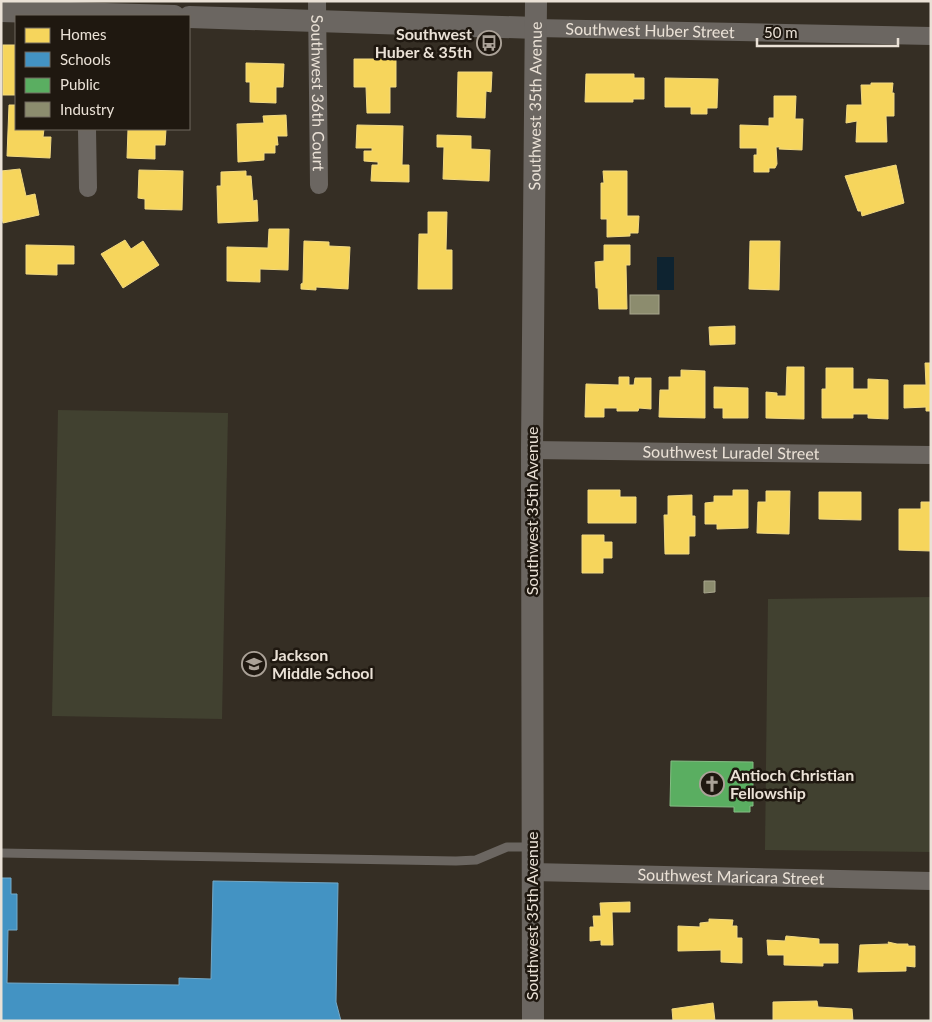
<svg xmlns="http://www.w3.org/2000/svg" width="932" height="1022" font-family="Lato,sans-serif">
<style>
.green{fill:#414130}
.water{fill:#0e2330}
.homes{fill:#f6d55c;stroke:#f2d981}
.schools{fill:#4393c3;stroke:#75aac9}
.public{fill:#5aae61;stroke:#85bd84}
.industry{fill:#8c8c6e;stroke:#a8a68d}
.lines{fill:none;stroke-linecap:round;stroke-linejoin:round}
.service{stroke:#6b6661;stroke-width:9}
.minor{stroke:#6b6661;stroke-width:18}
.tertiary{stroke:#6b6661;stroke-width:22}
.labels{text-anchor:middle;stroke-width:5;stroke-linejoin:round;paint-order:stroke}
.street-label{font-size:16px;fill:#eae1d6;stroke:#1f1810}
.poi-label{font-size:16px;font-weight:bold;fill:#eae1d6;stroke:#1f1810;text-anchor:start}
</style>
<rect width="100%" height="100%" fill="#352e24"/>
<g class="green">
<path d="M58 410 228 413 222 719 52 716Z"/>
<path d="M931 597V852L765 850 768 599Z"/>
</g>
<rect class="water" x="657" y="257" width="17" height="33"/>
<g class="homes">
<rect x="3" y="45" width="13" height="50"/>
<path d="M354 59H396V87H390V113H367L366 87H354Z"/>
<path d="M246 63 284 64 283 87H276V103L250 102V82H246Z"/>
<path d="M458 72H492L491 92 486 91 485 118 457 117Z"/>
<path d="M586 74H634V78H644V99H633V102H585Z"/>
<path d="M665 78 718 79 717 108H707V114H691V107H665Z"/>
<path d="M871 83H893L892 93H894V116H886L887 142H856L857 121 846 123 847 105H862L861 85H871Z"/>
<path d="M774 96H796L795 119H803L802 150 779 149 780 147H776L777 164 775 168H769V172H754V155H757V148H740V125L769 126V118H774Z"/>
<path d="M9 105H16V129H44L43 137H51L50 158 7 156Z"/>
<path d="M286 115 287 136H277L278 145H275V153H264V160L238 162 237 124 264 123 263 116Z"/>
<path d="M357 125 403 126 402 165H409V182L371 181 372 165H378V162L364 161V151H372V148H356Z"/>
<path d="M128 129H166L165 145H155V159L127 158Z"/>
<path d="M437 135 471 136V149L490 150 489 181 443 179 444 147H437Z"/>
<path d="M896 165 904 203 862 216 861 211H858L845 176Z"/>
<path d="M20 169 26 196 35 194 39 215 3 223 1 213V171Z"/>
<path d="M139 170 183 171 182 210 145 209V199L138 198Z"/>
<path d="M246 171V176H251L253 201 257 200 258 221 218 223 217 186H221V172Z"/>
<path d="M603 171H627V216H639L638 233H630V236L607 237V219H601V183H604Z"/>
<path d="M428 212H447L446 250H452V289H418L419 234H428Z"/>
<path d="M269 229H289L288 270 260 269V282L227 281V247L268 248Z"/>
<path d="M125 240 131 249 143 241 159 265 123 288 101 254Z"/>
<path d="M304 241 329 242V246L350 247 348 289 316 287V290L301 289V284L303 283Z"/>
<path d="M750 241H780L779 290 749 289Z"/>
<path d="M26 245 74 246V264H57V275L26 274Z"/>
<path d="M604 245H630V265H626L627 309H599L598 288H596L595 262 604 261Z"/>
<path d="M735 326V344L710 345 709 327Z"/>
<path d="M925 363H931V411H926V407L904 408V385H926Z"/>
<path d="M787 367H804V419L766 418V392L777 393V396H786Z"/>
<path d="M826 368H853V389H868V379L888 380V419L868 418V414H853V418H822V389H826Z"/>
<path d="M681 370 705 371V418L659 417 660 390H669V377H681Z"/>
<path d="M619 377H629V385H634L635 378H651V409L639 408 638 411H617V408H604V417H585L586 384 619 385Z"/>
<path d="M714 387 748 388V418H723V408H714Z"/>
<path d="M588 490H620V497H636V523H588Z"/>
<path d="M733 490H748V528L717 529V524H705V503L714 502V496H733Z"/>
<path d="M766 491H790L789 534 757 533 758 502H766Z"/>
<path d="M819 492H861V520L819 519Z"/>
<path d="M692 495V516H695V536H689V554H665L664 515H668V496Z"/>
<path d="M921 502H931V551L899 550V509H921Z"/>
<path d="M582 535H604V542H612V558H603V573H582Z"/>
<path d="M630 902V912H612L613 945H601V940L590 941V927H594L593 916H601L600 903Z"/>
<path d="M709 919 733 920 732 926H737V938H742V963L721 962V950L678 951V926L700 927V923L709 922Z"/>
<path d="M786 936 819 939V944H838V963H823V966L784 965V955H768L767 940 785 941Z"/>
<path d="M888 942 897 944H908V946H915V967L906 966V971L858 972 860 945 889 944Z"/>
<path d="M817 1001 818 1007 852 1009 853 1021H773V1002Z"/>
<path d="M713 1003 715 1021H673L672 1009Z"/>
</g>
<path class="schools" d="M1 878H11V894H17V930H8L7 983 179 985V978L211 979 213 881 338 883 336 1002 341 1021H1Z"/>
<path class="public" d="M671 761 753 762V806H750V812H734V807L670 806Z"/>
<g class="industry">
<rect x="630" y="295" width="29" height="19"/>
<path d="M704 581H715V592L704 593Z"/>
</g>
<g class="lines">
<path class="service" d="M1 853 456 861 476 860 507 847H532"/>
<g class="minor">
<path id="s1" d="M317 1 319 185"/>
<path id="s2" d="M536 28 931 36"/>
<path d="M87 129 88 188"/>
<path id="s3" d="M532 450 931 455"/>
<path id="s4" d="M532 872 931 881"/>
</g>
<g class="tertiary">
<path d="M1 11 174 16"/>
<path d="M189 17 536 28"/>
<path id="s5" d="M533 1021 532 450 536 1"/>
</g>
</g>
<defs>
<symbol id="bus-ring" viewBox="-11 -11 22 22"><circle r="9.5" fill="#1f1810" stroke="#aba298" stroke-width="1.5"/><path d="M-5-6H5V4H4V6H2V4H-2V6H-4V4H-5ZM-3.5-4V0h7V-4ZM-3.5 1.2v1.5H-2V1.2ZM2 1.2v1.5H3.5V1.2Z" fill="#aba298"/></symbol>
<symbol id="school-ring" viewBox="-11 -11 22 22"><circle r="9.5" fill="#1f1810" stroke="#aba298" stroke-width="1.5"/><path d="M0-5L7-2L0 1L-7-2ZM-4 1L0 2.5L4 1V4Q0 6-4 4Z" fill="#aba298"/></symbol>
<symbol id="church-ring" viewBox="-11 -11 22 22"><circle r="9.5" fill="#1f1810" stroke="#aba298" stroke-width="1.5"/><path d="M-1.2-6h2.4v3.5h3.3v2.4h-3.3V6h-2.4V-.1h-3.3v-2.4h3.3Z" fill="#aba298"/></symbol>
</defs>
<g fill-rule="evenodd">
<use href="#bus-ring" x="475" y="29" width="28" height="28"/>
<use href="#school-ring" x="240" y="650" width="28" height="28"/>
<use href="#church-ring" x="698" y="770" width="28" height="28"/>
</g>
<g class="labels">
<g class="street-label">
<text dy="6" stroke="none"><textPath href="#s2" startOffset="114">Southwest Huber Street</textPath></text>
<text dy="6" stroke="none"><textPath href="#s1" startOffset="92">Southwest 36th Court</textPath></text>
<text dy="6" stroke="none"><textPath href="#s5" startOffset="915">Southwest 35th Avenue</textPath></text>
<text dy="6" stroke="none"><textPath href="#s3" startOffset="199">Southwest Luradel Street</textPath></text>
<text transform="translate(532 511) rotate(-90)" y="6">Southwest 35th Avenue</text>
<text dy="6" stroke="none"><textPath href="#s4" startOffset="199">Southwest Maricara Street</textPath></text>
<text transform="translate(532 916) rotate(-90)" y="6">Southwest 35th Avenue</text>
</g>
<g class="poi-label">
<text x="472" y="40" text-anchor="end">Southwest<tspan x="472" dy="18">Huber &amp; 35th</tspan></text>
<text x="272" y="661">Jackson<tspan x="272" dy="18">Middle School</tspan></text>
<text x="730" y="781">Antioch Christian<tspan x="730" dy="18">Fellowship</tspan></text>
</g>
</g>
<rect width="932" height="1022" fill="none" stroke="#eae1d6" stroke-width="5"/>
<rect x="15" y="15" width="175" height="115" fill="#1f1810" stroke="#70685f"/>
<rect x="25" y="28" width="25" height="15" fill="#f6d55c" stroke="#70685f"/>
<text x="60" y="40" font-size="15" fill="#eae1d6">Homes</text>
<rect x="25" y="52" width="25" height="15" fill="#4393c3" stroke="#70685f"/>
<text x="60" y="65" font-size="15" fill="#eae1d6">Schools</text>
<rect x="25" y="78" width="25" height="15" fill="#5aae61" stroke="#70685f"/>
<text x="60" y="90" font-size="15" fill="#eae1d6">Public</text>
<rect x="25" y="102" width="25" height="15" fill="#8c8c6e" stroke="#70685f"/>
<text x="60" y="115" font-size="15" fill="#eae1d6">Industry</text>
<path d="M757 38v8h141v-8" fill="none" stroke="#eae1d6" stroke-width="2.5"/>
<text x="764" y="38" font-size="15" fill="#eae1d6" stroke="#1f1810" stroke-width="4" paint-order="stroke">50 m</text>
</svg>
